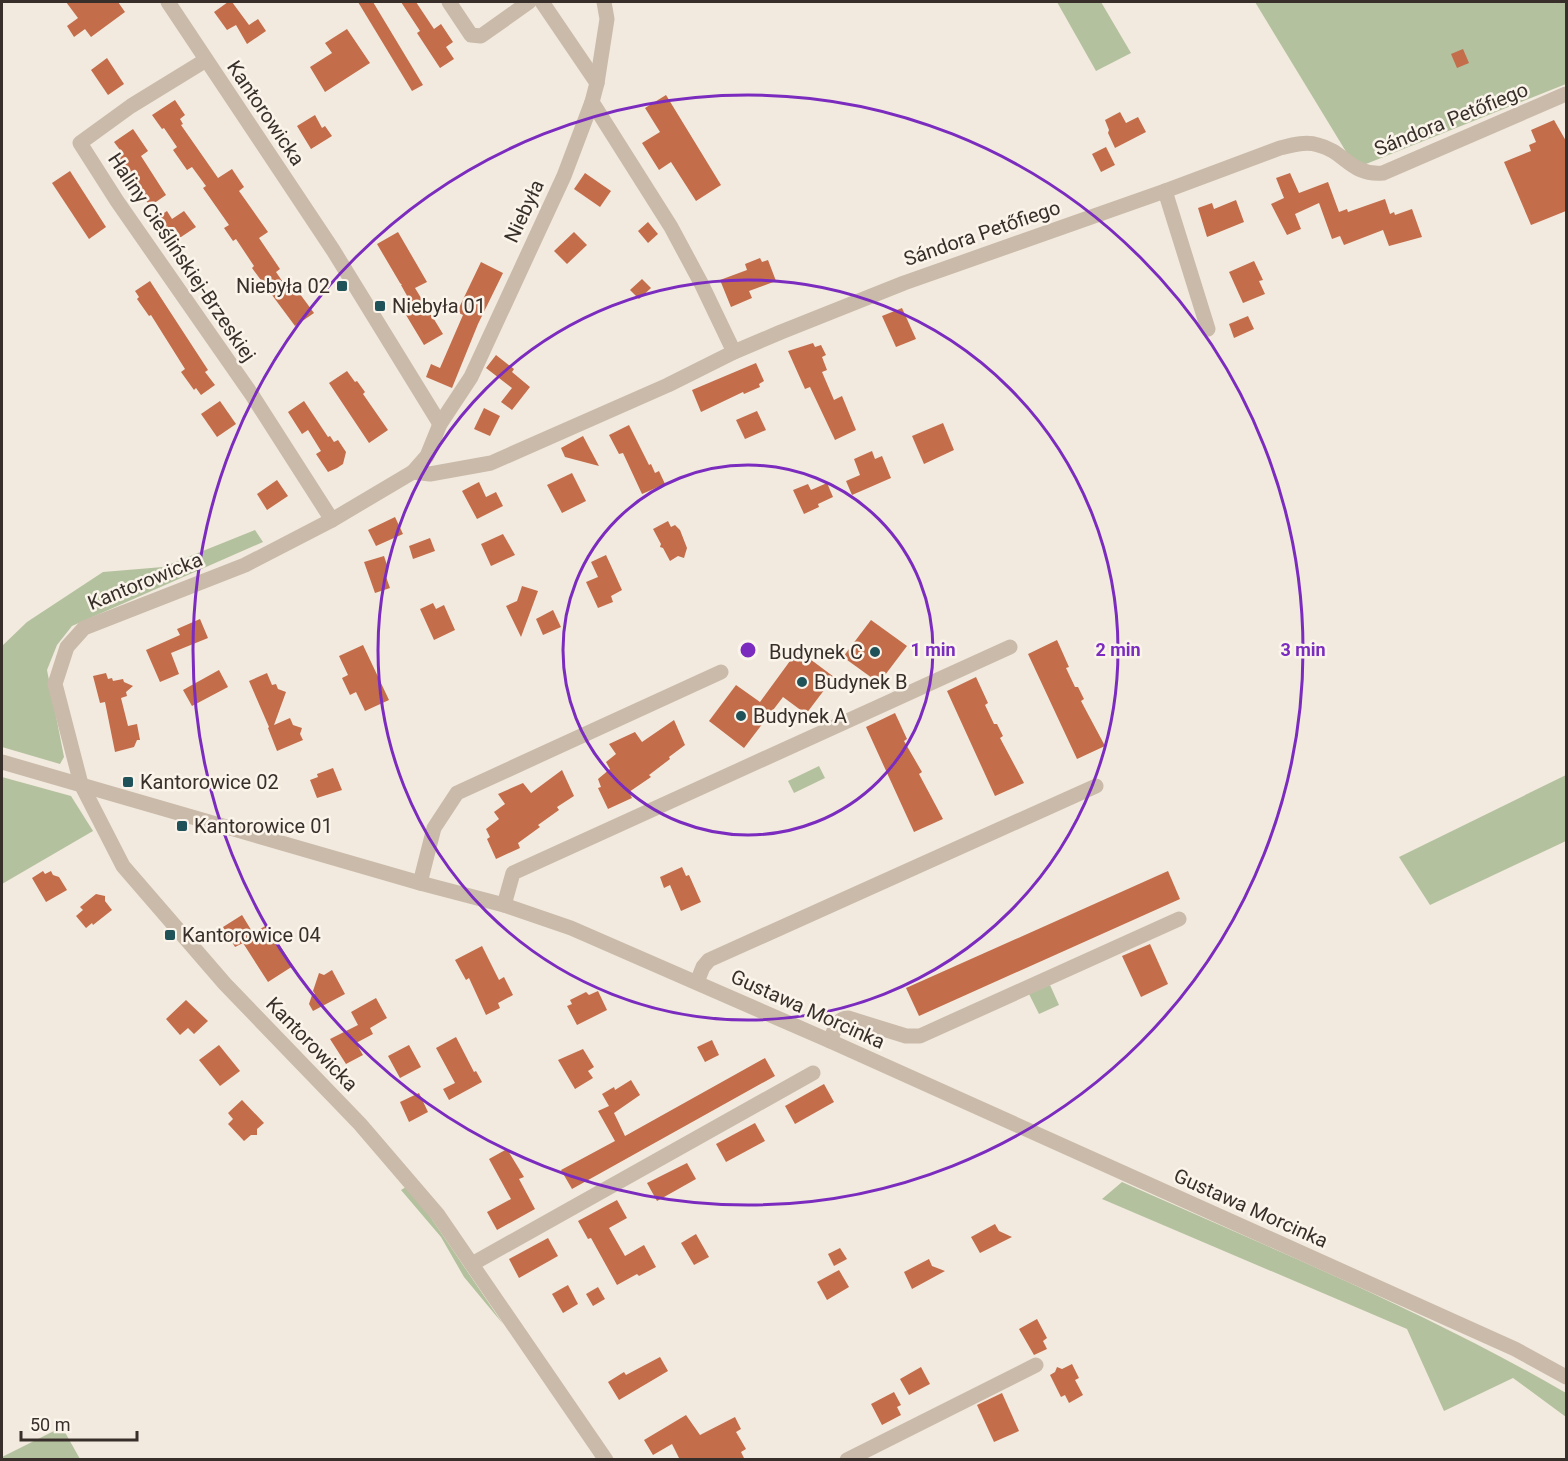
<svg xmlns="http://www.w3.org/2000/svg" width="1568" height="1461" font-family="Roboto,sans-serif">
<style>
.green{fill:#b4c19e}
.building{fill:#c36d4b}
.lines{fill:none;stroke-linecap:round;stroke-linejoin:round}
.minor{stroke:#cabaaa;stroke-width:15}
.ring{fill:none;stroke:#7b2cbf;stroke-width:3}
.poi-dot{fill:#205359;stroke:#faf4eb;stroke-width:2}
.labels{text-anchor:middle;stroke-width:5;stroke-linejoin:round;paint-order:stroke}
.street-label{font-size:20px;fill:#382f2a;stroke:#faf4eb}
.poi-label{font-size:20px;fill:#382f2a;stroke:#faf4eb;text-anchor:start}
.centre{fill:#7b2cbf;stroke:#faf4eb;stroke-width:3}
.ring-label{font-size:18px;text-anchor:middle;font-weight:bold;fill:#7b2cbf;stroke:#faf4eb;stroke-width:5;stroke-linejoin:round;paint-order:stroke}
</style>
<rect width="100%" height="100%" fill="#f2eade"/>
<g class="green">
<path d="M1057 2H1101L1131 53 1096 71Z"/>
<path d="M1255 2H1566V84L1356 168Z"/>
<path d="M255 530 263 542 72 626 57 645 47 670 64 757 60 764 2 747V646L27 622 103 572 163 567Z"/>
<path d="M819 766 825 778 794 793 788 781Z"/>
<path d="M1566 775V841L1430 905 1399 857Z"/>
<path d="M2 777 71 796 93 831 2 884Z"/>
<path d="M1050 985 1059 1005 1039 1014 1029 994Z"/>
<path d="M1122 1182C1272 1249 1425 1311 1566 1393V1417L1513 1378 1444 1411 1407 1329 1102 1199Z"/>
<path d="M406 1187 429 1215 503 1324 464 1277 441 1237 401 1190Z"/>
<path d="M62 1427 80 1459H2V1457Z"/>
</g>
<g class="building">
<path d="M66 2H118L125 12 91 37 85 29 74 37 67 26 78 18Z"/>
<path d="M228 2H232L249 25 258 19 266 31 247 44 236 25 227 30 214 12Z"/>
<path d="M358 2H373L423 85 412 91Z"/>
<path d="M401 2H416L434 29 441 24 453 42 446 47 454 59 440 68 417 33 420 31Z"/>
<path d="M347 29 370 63 325 92 310 67 332 53 325 43Z"/>
<path d="M1463 49 1469 63 1457 68 1451 54Z"/>
<path d="M107 58 124 84 108 95 91 70Z"/>
<path d="M666 95 721 185 696 201 671 162 659 170 642 143 660 132 645 108Z"/>
<path d="M175 100 185 115 180 119 183 124 181 125 218 178 232 169 244 187 239 191 268 232 259 238 280 269 276 272 291 294 297 290 314 313 295 326 252 268 254 266 236 239 233 241 224 228 229 225 203 188 206 186 192 167 187 170 173 150 177 147 164 128 162 129 152 115Z"/>
<path d="M1120 112 1126 123 1138 117 1146 132 1115 148 1108 133 1109 130 1105 120Z"/>
<path d="M315 115 322 128 325 126 332 136 311 149 297 126Z"/>
<path d="M1554 120 1566 141V211L1531 225 1504 162 1531 151 1529 145 1536 142 1531 130Z"/>
<path d="M133 129 148 151 141 156 166 195 150 206 118 160 121 158 117 152 120 150 114 142Z"/>
<path d="M1106 147 1115 165 1101 172 1092 154Z"/>
<path d="M70 171 106 227 89 239 52 183Z"/>
<path d="M585 173 611 191 600 207 574 189Z"/>
<path d="M1290 173 1299 193 1328 182 1339 212 1347 209 1348 212 1385 199 1390 214 1394 212 1395 215 1412 209 1422 237 1389 246 1383 230 1344 245 1340 236 1332 239 1319 203 1295 214 1301 229 1287 235 1271 204 1284 198 1276 178Z"/>
<path d="M1236 200 1244 222 1207 237 1198 208 1212 203 1214 209Z"/>
<path d="M167 211 172 219 184 211 196 227 175 241 169 233 166 234 155 219Z"/>
<path d="M648 222 658 234 648 243 638 231Z"/>
<path d="M398 232 427 282 415 288 443 334 424 345 406 315 415 310 401 285H402L400 283 377 244Z"/>
<path d="M574 232 587 245 567 264 554 251Z"/>
<path d="M760 258 762 262 768 260 776 281 749 291 752 298 731 307 720 280 747 270 745 264Z"/>
<path d="M1254 261 1263 280 1259 281 1265 294 1243 303 1229 272Z"/>
<path d="M481 262 503 273 478 324 452 388 426 377 431 364 440 368 463 315 457 312Z"/>
<path d="M642 279 651 288 639 299 630 290Z"/>
<path d="M150 281 208 370 205 372 215 385 201 395 196 388 194 390 181 372 185 369 151 315 149 316 137 299 139 297 135 291Z"/>
<path d="M902 308 916 339 896 347 882 316Z"/>
<path d="M1248 316 1254 329 1234 338 1229 324Z"/>
<path d="M813 343 815 347 821 345 826 355 822 357 827 370 822 372 834 400 842 396 856 430 835 440 810 387 805 389 788 351Z"/>
<path d="M496 355 514 369 512 372 530 387 512 410 501 402 512 388 486 368Z"/>
<path d="M756 363 764 381 759 384 760 387 744 394 743 392 701 412 692 390Z"/>
<path d="M347 371 355 382 357 381 365 392 363 394 388 430 369 443 329 383Z"/>
<path d="M220 401 236 424 217 437 201 414Z"/>
<path d="M304 401 328 437 330 436 334 442 338 440 346 452 343 464 337 468 328 472 316 454 321 451 308 430 302 434 288 412Z"/>
<path d="M484 408 500 416 490 436 474 429Z"/>
<path d="M757 411 766 430 745 439 736 420Z"/>
<path d="M943 423 954 450 924 464 912 436Z"/>
<path d="M629 425 649 465 651 464 655 473 659 471 665 484 642 494 623 453 619 454 609 435Z"/>
<path d="M583 436 599 466 565 457 561 448Z"/>
<path d="M872 451 875 459 882 456 891 478 852 495 846 481 860 475 854 459Z"/>
<path d="M572 473 586 501 562 513 547 485Z"/>
<path d="M277 480 288 496 267 510 257 494Z"/>
<path d="M479 482 486 497 496 492 503 506 477 519 462 491Z"/>
<path d="M827 483 833 497 818 504 819 507 804 514 793 490 808 484 811 490Z"/>
<path d="M395 517 403 534 376 546 368 530Z"/>
<path d="M668 521 671 527 675 525 680 530 687 548 684 558 678 556 670 561 663 548 660 547 661 544 653 529Z"/>
<path d="M503 534 515 555 491 566 481 544Z"/>
<path d="M430 538 435 551 413 559 409 546Z"/>
<path d="M606 555 622 590 611 596 613 602 598 608 586 582 598 577 591 562Z"/>
<path d="M384 556 388 568 385 574 390 588 375 593 364 562Z"/>
<path d="M522 586 538 591 521 637 506 606 517 601Z"/>
<path d="M433 603 436 609 444 605 455 630 434 640 420 609Z"/>
<path d="M553 610 561 627 543 635 536 619Z"/>
<path d="M200 619 208 638 171 653 179 674 160 682 146 650 180 635 177 629Z"/>
<path d="M871 620 907 646 879 683 843 657Z"/>
<path d="M1057 640 1069 667 1066 668 1075 687H1078L1084 699 1081 701 1105 746 1077 759 1028 654Z"/>
<path d="M363 645 389 700 365 711 356 692 350 695 342 678 348 675 339 656Z"/>
<path d="M798 650 834 677 806 714 783 697 744 748 709 721 736 685 760 702Z"/>
<path d="M219 670 228 687 192 706 183 690Z"/>
<path d="M106 673 108 679 112 678 113 681 123 679 124 682 133 686 126 692 127 696 121 698 128 726 137 724 140 740H137L134 747 115 752 105 702 100 703 93 676Z"/>
<path d="M267 673 272 685 276 684 278 689 286 692 274 725 290 718 293 725 302 728 300 734 303 740 277 751 268 728 269 727 249 681Z"/>
<path d="M976 677 988 703 985 705 994 724H997L1003 736 1000 738 1024 783 995 796 947 691Z"/>
<path d="M895 713 907 739 904 741 922 772 919 774 943 819 914 832 866 727Z"/>
<path d="M674 720 685 745 669 757 670 759 649 775 651 777 629 792 632 798 608 809 598 788 601 787 598 779 610 769 606 762 616 754 609 744 635 732 642 742Z"/>
<path d="M333 768 342 790 317 798 310 780 318 777 317 774Z"/>
<path d="M562 770 574 796 557 807 559 810 538 825 540 827 518 843 520 848 496 859 487 839 490 837 486 829 499 819 494 812 505 804 498 794 523 783 531 793Z"/>
<path d="M682 867 686 876 689 875 701 902 681 911 670 885 664 888 660 877Z"/>
<path d="M43 871 45 874 51 871 53 875 59 877 67 890 46 902 32 878Z"/>
<path d="M1168 871 1180 899 919 1016 906 988Z"/>
<path d="M96 894 105 896V901L112 910 93 925 92 923 86 928 76 916 83 910 80 907Z"/>
<path d="M242 915 253 933 267 925 293 966 268 982 243 943 235 947 223 927Z"/>
<path d="M1150 944 1168 984 1141 997 1122 956Z"/>
<path d="M482 946 499 980 504 977 513 995 498 1003 500 1008 486 1015 469 978 466 980 455 960Z"/>
<path d="M332 970 345 994 313 1011 309 1004 312 995 315 994 313 991 319 973 324 975Z"/>
<path d="M598 991 607 1010 577 1025 567 1006 572 1004 570 1000 586 992 589 995Z"/>
<path d="M376 998 387 1018 370 1028 373 1034 356 1043 363 1055 346 1064 330 1039 358 1025 351 1012Z"/>
<path d="M186 1000 208 1021 194 1034 188 1028 180 1035 166 1019Z"/>
<path d="M456 1037 474 1072 476 1071 482 1082 449 1100 443 1089 455 1083 436 1048Z"/>
<path d="M712 1040 719 1055 705 1062 697 1047Z"/>
<path d="M219 1045 240 1071 220 1086 199 1060Z"/>
<path d="M409 1045 421 1067 400 1078 388 1056Z"/>
<path d="M583 1049 594 1067 588 1071 593 1078 575 1089 558 1060Z"/>
<path d="M765 1058 775 1076 572 1189 561 1170 615 1141 598 1111 609 1106 602 1094 614 1087 615 1090 631 1080 640 1095 614 1113 625 1136Z"/>
<path d="M824 1084 834 1102 795 1124 785 1106Z"/>
<path d="M419 1093 428 1112 409 1122 400 1102Z"/>
<path d="M242 1100 264 1123 257 1129V1135H251L244 1141 228 1124 233 1119 228 1113Z"/>
<path d="M755 1123 765 1141 726 1162 716 1144Z"/>
<path d="M507 1149 524 1177 519 1179 535 1209 497 1230 487 1212 511 1199 489 1159Z"/>
<path d="M687 1163 696 1179 657 1201 647 1183Z"/>
<path d="M617 1200 627 1218 609 1228 625 1256 644 1245 656 1267 639 1276 637 1274 617 1285 591 1238 588 1239 578 1221Z"/>
<path d="M995 1224 999 1231 1012 1237 980 1253 971 1237Z"/>
<path d="M696 1234 709 1257 694 1265 681 1243Z"/>
<path d="M548 1238 558 1256 519 1278 509 1259Z"/>
<path d="M840 1248 847 1259 834 1266 828 1254Z"/>
<path d="M929 1259 932 1266 945 1271 912 1289 904 1272Z"/>
<path d="M839 1270 849 1287 827 1300 817 1282Z"/>
<path d="M568 1285 578 1304 563 1313 552 1294Z"/>
<path d="M598 1287 605 1299 593 1306 586 1294Z"/>
<path d="M1037 1319 1047 1338 1043 1341 1047 1349 1034 1355 1019 1329Z"/>
<path d="M660 1357 668 1371 619 1400 608 1382 624 1372 626 1375Z"/>
<path d="M1072 1364 1079 1378 1075 1380 1083 1395 1069 1403 1065 1395 1061 1397 1050 1375 1055 1372 1057 1367 1062 1369Z"/>
<path d="M921 1367 930 1384 909 1395 900 1379Z"/>
<path d="M894 1392 901 1405 897 1407 901 1415 882 1425 871 1404Z"/>
<path d="M1002 1393 1019 1431 994 1442 977 1405Z"/>
<path d="M686 1415 700 1435 735 1417 741 1429 736 1432 746 1449 741 1452 745 1460H680L672 1444 653 1455 644 1440Z"/>
</g>
<g class="lines">
<g class="minor">
<path d="M168 2 333 250 440 424"/>
<path d="M449 2 471 35 481 36 529 2"/>
<path d="M542 2 597 83"/>
<path d="M604 2 607 19 597 83 592 102 564 176 471 377 440 424 427 456 413 472 332 520 245 565 84 628 67 647 55 684 81 784 123 866 225 984 360 1124 438 1215 606 1460"/>
<path d="M206 60 131 106 80 143 117 201 252 395 332 520"/>
<path d="M592 102 671 227 701 283 734 352"/>
<path d="M1165 191 1208 329"/>
<path d="M413 472 430 474 491 463 668 385 734 352 781 332 904 283 1165 191 1280 148C1292 145 1306 141 1318 145 1345 151 1350 176 1383 173L1566 94"/>
<path d="M2 762 420 883 504 905 571 928 830 1041 1515 1349 1566 1377"/>
<path d="M420 883 434 828 457 793 721 672"/>
<path d="M504 905 513 873 1010 647"/>
<path d="M697 982 703 967 709 960 1096 786"/>
<path d="M830 1041C834 1032 836 1018 848 1018L906 1036H920L1179 919"/>
<path d="M472 1264 813 1073"/>
<path d="M847 1460 1036 1365"/>
</g>
</g>
<g class="ring">
<circle cx="748" cy="650" r="185"/>
<circle cx="748" cy="650" r="370"/>
<circle cx="748" cy="650" r="555"/>
</g>
<g class="poi-dot">
<rect x="336" y="280" width="12" height="12" rx="3"/>
<rect x="374" y="300" width="12" height="12" rx="3"/>
<circle cx="875" cy="652" r="6"/>
<circle cx="802" cy="682" r="6"/>
<circle cx="741" cy="716" r="6"/>
<rect x="122" y="776" width="12" height="12" rx="3"/>
<rect x="176" y="820" width="12" height="12" rx="3"/>
<rect x="164" y="929" width="12" height="12" rx="3"/>
</g>
<g class="labels">
<g class="street-label">
<text transform="translate(266 113) rotate(56)" y="7">Kantorowicka</text>
<text transform="translate(1451 119) rotate(-22)" y="7">Sándora Petőfiego</text>
<text transform="translate(524 211) rotate(-65)" y="7">Niebyła</text>
<text transform="translate(982 233) rotate(-19)" y="7">Sándora Petőfiego</text>
<text transform="translate(182 257) rotate(56)" y="7">Haliny Cieślińskiej-Brzeskiej</text>
<text transform="translate(145 581) rotate(-22)" y="7">Kantorowicka</text>
<text transform="translate(808 1009) rotate(24)" y="7">Gustawa Morcinka</text>
<text transform="translate(312 1044) rotate(46)" y="7">Kantorowicka</text>
<text transform="translate(1251 1208) rotate(24)" y="7">Gustawa Morcinka</text>
</g>
<g class="poi-label">
<text x="330" y="293" text-anchor="end">Niebyła 02</text>
<text x="392" y="313">Niebyła 01</text>
<text x="863" y="659" text-anchor="end">Budynek C</text>
<text x="814" y="689">Budynek B</text>
<text x="753" y="723">Budynek A</text>
<text x="140" y="789">Kantorowice 02</text>
<text x="194" y="833">Kantorowice 01</text>
<text x="182" y="942">Kantorowice 04</text>
</g>
</g>
<circle cx="748" cy="650" r="9" class="centre"/>
<g class="ring-label">
<text x="933" y="656">1 min</text>
<text x="1118" y="656">2 min</text>
<text x="1303" y="656">3 min</text>
</g>
<rect width="1568" height="1461" fill="none" stroke="#382f2a" stroke-width="6"/>
<path d="M21 1431v9h116v-9" fill="none" stroke="#382f2a" stroke-width="3"/>
<text x="30" y="1431" font-size="18" fill="#382f2a" stroke="#faf4eb" stroke-width="4.5" paint-order="stroke">50 m</text>
</svg>
